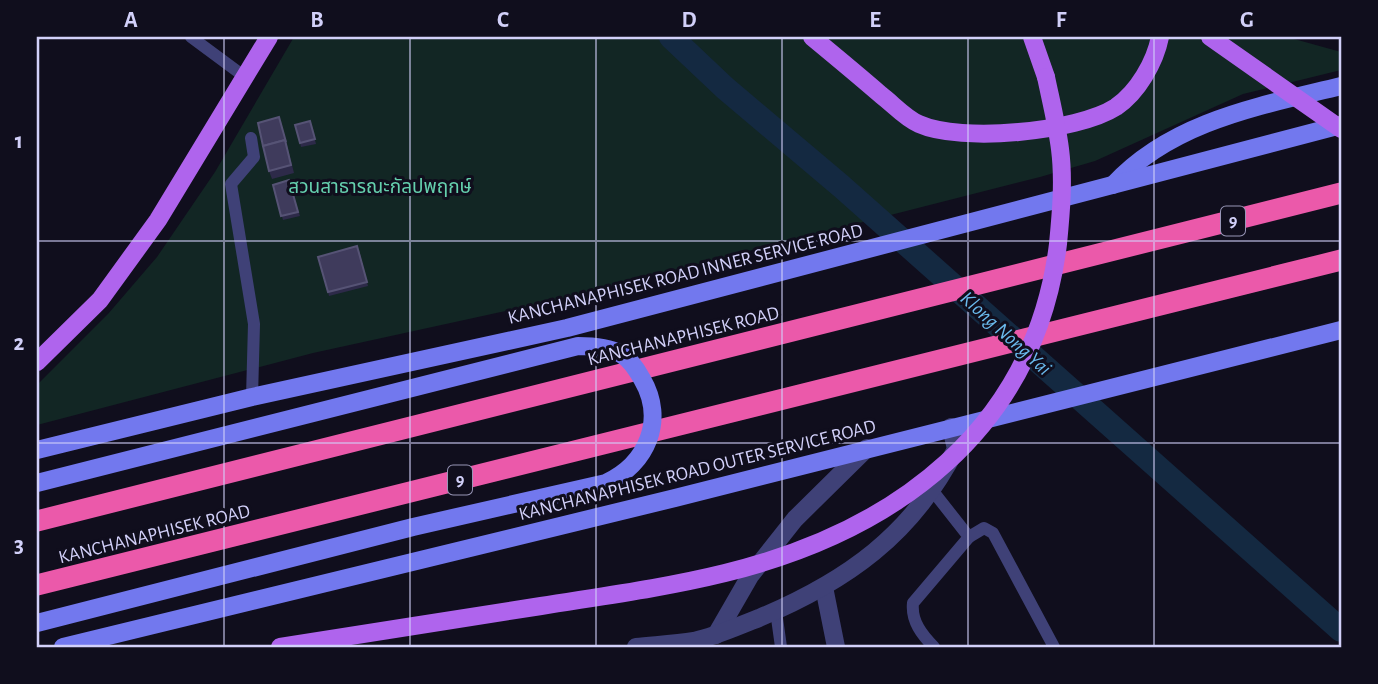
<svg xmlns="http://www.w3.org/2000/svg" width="1378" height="684" font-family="'Alegreya Sans','Noto Sans Thai',sans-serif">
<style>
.green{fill:#122624}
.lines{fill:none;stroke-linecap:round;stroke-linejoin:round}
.canal{stroke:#142941;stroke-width:24}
.lane{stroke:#3f4177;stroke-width:12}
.street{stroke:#3f4177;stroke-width:18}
.secondary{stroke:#7278ee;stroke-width:18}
.primary{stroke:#af64ed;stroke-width:18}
.highway{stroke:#eb59aa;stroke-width:21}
.secondary-bridge{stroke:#7278ee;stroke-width:18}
.primary-bridge{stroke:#af64ed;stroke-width:18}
.wall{fill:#2d2a49}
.building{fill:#3f3b5c;stroke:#565375;stroke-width:2}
.grid{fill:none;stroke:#d2d0f9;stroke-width:2;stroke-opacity:0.55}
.labels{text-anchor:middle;stroke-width:6;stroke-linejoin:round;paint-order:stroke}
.shield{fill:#100e1d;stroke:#9896b7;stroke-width:2}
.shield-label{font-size:18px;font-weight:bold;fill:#d2d0f9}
.park-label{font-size:19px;fill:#65d0ae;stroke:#100e1d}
.street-label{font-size:19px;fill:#d2d0f9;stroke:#100e1d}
.water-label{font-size:21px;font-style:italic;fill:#6abaed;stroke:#100e1d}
.neatline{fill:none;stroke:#d2d0f9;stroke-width:2.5}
.grid-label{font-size:23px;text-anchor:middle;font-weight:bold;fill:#d2d0f9}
</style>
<rect width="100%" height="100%" fill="#100e1d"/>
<path class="green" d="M294 37H1287L1341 52V70L1243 94 1095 161 1040 177 556 300 313 353 37 425V385L108 314 157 257 215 172Z"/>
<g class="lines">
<path class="canal" d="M671 37 725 88 841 186 1341 630"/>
<g class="lane">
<path d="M191 37 245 77"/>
<path d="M251 138 254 157 231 184 254 324 252 397"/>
<path d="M932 490 969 537 913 603C911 621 922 635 934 647"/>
<path d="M969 537 984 528 993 533 1054 647"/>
<path d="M776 611 781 647"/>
</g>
<g class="street">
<path d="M824 587 836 647"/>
<path d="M716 635 750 576 795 519 867 448"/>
<path d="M636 647C655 645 675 644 694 641 717 636 738 626 759 618 847 581 912 535 956 449L951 427"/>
</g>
<g class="secondary">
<path d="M1113 185C1172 121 1260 106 1341 86"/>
<path d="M37 450 252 397 567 328 1341 125"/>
<path d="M63 647 675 498 1341 330"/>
</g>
<g class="primary">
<path d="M812 37C835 56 858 75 881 95 893 104 905 118 919 124 961 143 1077 132 1116 107 1138 92 1155 62 1160 37"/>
<path d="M1032 37 1046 77"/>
<path d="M37 362 100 300 158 220 269 37"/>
</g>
<g class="highway">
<path d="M37 521 1341 193"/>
<path d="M37 585 1341 260"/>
</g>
<path class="secondary-bridge" d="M37 483 578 346C592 346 608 347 621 354 630 359 637 370 642 379 666 420 647 464 606 483L413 527 37 623"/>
<g class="primary-bridge">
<path d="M1210 37 1341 129"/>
<path d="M280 647C367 633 454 620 541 606 603 596 664 588 725 573 896 531 1035 429 1058 244 1061 213 1064 180 1060 149 1057 125 1051 101 1046 77"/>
</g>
</g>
<g class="wall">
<path d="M310 121 316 144 301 147 300 143Z"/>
<path d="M281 122 294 173 272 179 269 171Z"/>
<path d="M289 180 300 216 283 220 273 185Z"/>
<path d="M359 250 368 286 329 296 328 292Z"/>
</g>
<g class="building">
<path d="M279 117 286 142 285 140 263 146 258 123Z"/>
<path d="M310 121 315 139 300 143 295 125Z"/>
<path d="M285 140 291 165 269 171 263 146Z"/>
<path d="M289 180 298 212 281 216 273 185Z"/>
<path d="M357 246 367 282 328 292 318 257Z"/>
</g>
<path class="grid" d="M224 37V647M410 37V647M596 37V647M782 37V647M968 37V647M1154 37V647M37 241H1341M37 443H1341"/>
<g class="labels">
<g class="shield">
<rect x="1221" y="206.5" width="24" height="29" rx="5"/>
<rect x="448" y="465.5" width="24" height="29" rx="5"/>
</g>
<g class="shield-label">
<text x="1233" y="227">9</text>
<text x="460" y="486">9</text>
</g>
<g class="park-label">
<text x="380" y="193">สวนสาธารณะกัลปพฤกษ์</text>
</g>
<g class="street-label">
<text transform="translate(685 273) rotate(-14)" y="7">KANCHANAPHISEK ROAD INNER SERVICE ROAD</text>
<text transform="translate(683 335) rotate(-14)" y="7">KANCHANAPHISEK ROAD</text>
<text transform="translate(697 469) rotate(-14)" y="7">KANCHANAPHISEK ROAD OUTER SERVICE ROAD</text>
<text transform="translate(154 533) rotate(-14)" y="7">KANCHANAPHISEK ROAD</text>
</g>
<g class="water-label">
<text transform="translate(1006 333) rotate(42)" y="7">Klong Nong Yai</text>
</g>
</g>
<rect width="1378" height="684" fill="none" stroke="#100e1d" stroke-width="77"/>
<rect x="38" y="38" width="1302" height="608" class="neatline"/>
<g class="grid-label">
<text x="131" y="27">A</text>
<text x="317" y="27">B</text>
<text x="503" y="27">C</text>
<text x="689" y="27">D</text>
<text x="875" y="27">E</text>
<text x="1061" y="27">F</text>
<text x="1247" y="27">G</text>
<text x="19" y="148">1</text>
<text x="19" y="350">2</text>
<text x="19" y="552">3</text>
</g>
</svg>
